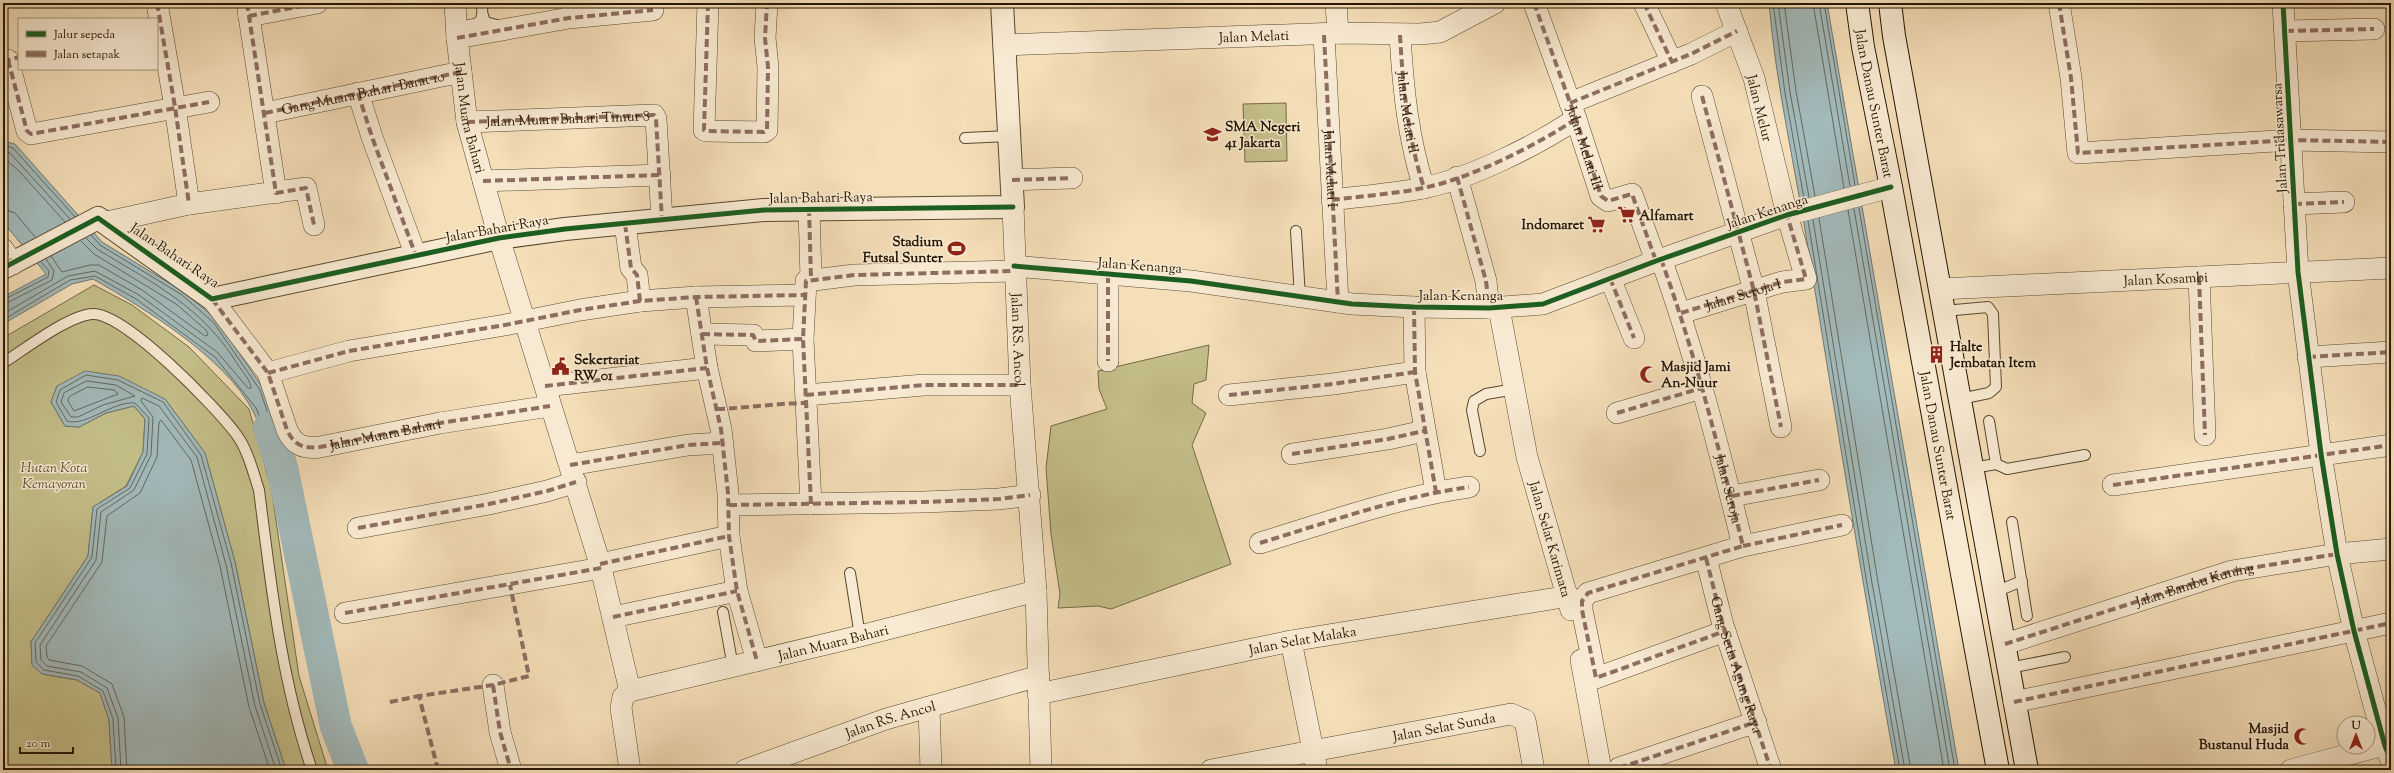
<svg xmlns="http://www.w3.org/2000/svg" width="2394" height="773" font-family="'Sorts Mill Goudy',serif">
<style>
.green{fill:#c4bf8a;stroke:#746a46}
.water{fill:#a2babb;stroke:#707871}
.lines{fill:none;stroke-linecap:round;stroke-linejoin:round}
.shore{stroke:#64685f;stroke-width:1}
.river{stroke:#a2babb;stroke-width:32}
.service-casing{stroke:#594830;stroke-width:12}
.minor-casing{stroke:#594830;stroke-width:22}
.tertiary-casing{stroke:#594830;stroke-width:24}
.secondary-casing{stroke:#251603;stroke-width:24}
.service{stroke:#f8ead2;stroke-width:10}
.minor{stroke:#f8ead2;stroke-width:21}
.tertiary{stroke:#f8ead2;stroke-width:22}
.secondary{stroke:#f8ead2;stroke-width:22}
.quiet{stroke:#8d6e63;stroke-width:4;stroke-dasharray:8 4;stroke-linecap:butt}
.cycleway-casing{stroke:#f8ead2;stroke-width:8}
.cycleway{stroke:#1b5e20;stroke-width:5}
.labels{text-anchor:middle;stroke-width:3;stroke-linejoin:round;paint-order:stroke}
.street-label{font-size:14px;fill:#251603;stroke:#f8ead2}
.poi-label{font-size:14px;font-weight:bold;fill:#251603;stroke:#f8ead2;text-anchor:start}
.park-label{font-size:14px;font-style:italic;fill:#5d5132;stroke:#f8ead2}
</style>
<rect width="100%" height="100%" fill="#f5dfb9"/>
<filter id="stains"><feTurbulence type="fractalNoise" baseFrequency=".005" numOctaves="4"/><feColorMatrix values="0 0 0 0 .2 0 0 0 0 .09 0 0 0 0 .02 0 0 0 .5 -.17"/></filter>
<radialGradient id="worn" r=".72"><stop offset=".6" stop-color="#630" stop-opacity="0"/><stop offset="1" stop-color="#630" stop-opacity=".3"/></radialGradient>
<g class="green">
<path d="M1286 103 1287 161 1245 162 1243 104Z"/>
<path d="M94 285 132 305 189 347 249 409 271 487 299 676 328 770H286L264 703 235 562 205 453 165 399 57 386 51 402 65 426 79 427 106 413 134 406 145 419 143 452 126 486 93 507 88 556 31 642 32 664 42 674 77 680 100 693 109 720 112 770H3V338Z"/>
<path d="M1209 345 1206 380 1194 384 1192 403 1206 413 1192 445 1231 564 1111 609 1098 606 1058 608 1060 594 1051 534 1046 468 1051 426 1107 409 1099 389 1098 371Z"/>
</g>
<g class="water">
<path d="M1769 3H1827L1959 770H1896C1865 598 1837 426 1809 254 1796 170 1776 87 1769 3Z"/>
<path d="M3 141 15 144 102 242 184 292 217 320 263 388 277 431 298 469 271 472C267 450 263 431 253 411 225 357 145 309 93 279L72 284 3 324V297L46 274 3 222Z"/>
<path d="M85 371 119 376 165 399 205 453 235 562 264 703 286 770H112L109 720 100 693 77 680 42 674 32 665 31 642 88 556 93 507 127 486 143 452 145 419 134 406 106 413 79 427 65 426 51 402 57 386Z"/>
</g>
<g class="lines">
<g class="shore">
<path d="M1773 3 1785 93 1804 198"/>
<path d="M1778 3 1790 92 1809 197"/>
<path d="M1784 3 1796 91 1815 196"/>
<path d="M1813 3 1844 188"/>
<path d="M1819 3 1850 186"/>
<path d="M1824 3 1855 185"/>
<path d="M3 145 13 148 75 217"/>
<path d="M3 151 10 153 70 219"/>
<path d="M3 157 20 172 65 222"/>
<path d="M1859 208 1955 770"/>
<path d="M3 209 15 213 35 237"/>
<path d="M1854 209 1950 770"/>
<path d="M1848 210 1944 770"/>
<path d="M1819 218 1878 582 1911 770"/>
<path d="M1813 220 1872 583 1905 770"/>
<path d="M1808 221 1817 276"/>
<path d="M51 256 62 272 90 265H99L142 290 205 336 208 335 206 330 176 304 94 254 81 241"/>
<path d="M1817 276 1867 584 1900 770"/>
<path d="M3 300 48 277 49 271 41 262"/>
<path d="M3 305 52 280 54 271 46 259"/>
<path d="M3 314 68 276 95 271 139 295 217 352 248 388H251C251 381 242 371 238 365 202 306 154 284 97 249L86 238"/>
<path d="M3 320 70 280 95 276 136 299 215 357 256 408 267 434 274 466 289 465 274 432 260 390 214 323 182 295 100 245 91 235"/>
<path d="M87 381 116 385 135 396 103 405 78 417H71L61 402 64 393Z"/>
<path d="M88 387 114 390 118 394 74 411 68 401 69 397Z"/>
<path d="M116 770 113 719 103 691 78 676 44 670 36 662 35 643 92 557 97 509 130 488 147 454 149 418 135 403C112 401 86 427 67 421L56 402 60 390 86 375 118 380 163 402 201 455 231 563 260 704 282 770"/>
<path d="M121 770 118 718 107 688 81 672 47 666 41 660 40 645 96 560 101 512 134 490 151 455 153 417 141 401 142 398 159 406 197 457 226 565 255 706 276 770"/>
<path d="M127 770 124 717 112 684 82 666 49 660 47 657 46 646 102 562 107 516 140 493 157 457 159 422 161 420 191 460 220 566 249 707 270 770"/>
</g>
<path class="river" d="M269 428 282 467 336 727 353 770"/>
<defs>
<g id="service">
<path d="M566 10 586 3"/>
<path d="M483 15 485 22 497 25"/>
<path d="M457 26C477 24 484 27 482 3"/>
<path d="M965 138 1009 136"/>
<path d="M1296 231 1300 297"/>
<path d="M1944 311 1988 307 1993 314 1996 387 1989 393 1960 399"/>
<path d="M3 363C25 349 69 315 93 314 125 313 216 407 236 434 248 450 253 472 259 490 271 585 281 679 312 770"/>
<path d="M1989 421 1996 464"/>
<path d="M1480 451 1472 410 1474 401 1486 394 1515 389"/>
<path d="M1973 468 1996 464 2007 469 2085 455"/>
<path d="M2012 522 2027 616"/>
<path d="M850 573 860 636"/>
<path d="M1995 592 2022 581"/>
<path d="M723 612 733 667"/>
<path d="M2009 668 2065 657"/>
</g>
<g id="minor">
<path d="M157 3 175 107 189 204"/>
<path d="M247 3 276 193"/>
<path id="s1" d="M455 3 457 38 467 122 499 238 600 564 630 691"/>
<path d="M708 3 704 130 706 131 764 132 767 130 768 67 765 38 767 3"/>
<path d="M1336 3 1338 33"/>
<path id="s2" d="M1534 3 1576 119 1601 196 1608 201 1632 194 1656 261"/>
<path d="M1644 3 1672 62"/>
<path d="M2059 3 2071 78 2078 153 2291 140 2391 142"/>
<path d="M2283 3 2298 272 2321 454 2337 554 2354 631 2385 746 2391 760"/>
<path d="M249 16 317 3"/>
<path d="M2286 31 2374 29"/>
<path d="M1324 35 1338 302"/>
<path id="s3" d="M1400 35C1403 88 1408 138 1424 188"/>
<path d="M457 38 569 18 653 10"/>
<path id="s4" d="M1004 45 1338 33 1420 34 1440 32 1495 3"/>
<path d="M8 60 27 131 31 134 209 102"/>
<path d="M358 93 372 137 416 256"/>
<path d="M1702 96 1754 291 1781 427"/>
<path d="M1570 103 1691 54 1737 31"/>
<path id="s5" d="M265 113 461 72"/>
<path d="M467 122 654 115 656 119 662 220"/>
<path d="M1457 177 1486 281 1489 308"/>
<path d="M1012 180 1072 178"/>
<path d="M483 181 660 175"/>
<path d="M1332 200C1362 196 1394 194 1423 188 1472 178 1535 146 1576 119"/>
<path d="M2294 204 2344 202"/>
<path id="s6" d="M1013 207 1020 385 1036 591 1041 770"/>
<path d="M809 208 811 279"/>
<path d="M107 222 189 204 306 188 314 225"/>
<path d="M625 224 631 268 637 275 640 301"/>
<path d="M3 249 13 264"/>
<path d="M1661 259C1695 353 1719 449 1743 546L1588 593 1582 601V610L1596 678 1725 631"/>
<path d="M1014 266 1191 281 1352 304 1414 307 1489 308 1543 304 1656 261 1787 215 1891 187"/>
<path d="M1108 275V361"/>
<path d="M2199 277 2205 435"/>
<path d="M1610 278 1634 338"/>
<path id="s7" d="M1940 289 2391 268"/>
<path d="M696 297 707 368 721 429 728 493 729 536 737 591 757 661"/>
<path id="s8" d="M212 299 268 373 287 430C294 445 303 449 320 447L440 423 550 406"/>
<path d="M1414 307 1415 372 1436 492"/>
<path id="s9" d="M1499 308 1527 457 1571 610"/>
<path id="s10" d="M1681 313 1782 282 1806 279 1787 215 1754 78 1726 3"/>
<path d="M702 334 753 335 756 341 803 339"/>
<path d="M2308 357 2391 352"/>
<path d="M268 373 349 351 505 325 580 310 640 301 696 297 805 295"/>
<path d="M545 386 707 368"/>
<path d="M806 395 924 385H1020"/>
<path d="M1229 395 1333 384 1415 372"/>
<path d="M1617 413 1702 388"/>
<path d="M1292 454 1388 439 1424 431"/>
<path d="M570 465 688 445 722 443"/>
<path d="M2113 485 2391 445"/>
<path d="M1732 496 1819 480"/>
<path d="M811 504 803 339 806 281 854 275 1014 271"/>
<path d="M729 505 924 502 999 499 1030 495"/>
<path d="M358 528 489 504 547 491 576 482"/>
<path d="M1260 543C1329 522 1398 497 1469 487"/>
<path d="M1743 546 1842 525"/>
<path d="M1706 558 1723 625 1771 770"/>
<path d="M600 564 729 536"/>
<path d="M345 613 601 568"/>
<path d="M613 617 737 591"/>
<path d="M1291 641 1317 770"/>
<path id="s11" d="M2005 644 2232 571 2337 554 2391 549"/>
<path d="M1581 660 1601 770"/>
<path d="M493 685 500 732 511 770"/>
<path id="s12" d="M1038 694 1291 641 1569 596"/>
<path d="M2014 702 2391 623"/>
<path d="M929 707 931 770"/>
<path d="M1619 768 1756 722"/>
<path id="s13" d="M630 770 621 708 623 697 630 691 860 636 1036 591"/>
<path id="s14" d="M745 770 886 719 1039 676"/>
<path id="s15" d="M1211 770 1511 714 1525 720 1534 770"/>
<path d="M2291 770 2391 743"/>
</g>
<path id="tertiary" d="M3 268 98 218 212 299 499 238 565 229 764 210 1013 207 1002 3"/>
<g id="secondary">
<path id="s16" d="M1857 3 1863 47 1891 187 1998 770"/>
<path d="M1890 3 1894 36 2027 770"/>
</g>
</defs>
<use href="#service" class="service-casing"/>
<use href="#minor" class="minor-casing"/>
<use href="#tertiary" class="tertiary-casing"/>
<use href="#secondary" class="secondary-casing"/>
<use href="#service" class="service"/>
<use href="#minor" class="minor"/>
<use href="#tertiary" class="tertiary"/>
<use href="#secondary" class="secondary"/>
<g class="quiet">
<path d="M157 3 175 107 189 204"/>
<path d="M247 3 276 193 306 188 314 225"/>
<path d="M708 3 704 130 706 131 764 132 767 130 768 67 765 38 767 3"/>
<path d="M1534 3 1576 119 1601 196 1608 201 1632 194 1656 261"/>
<path d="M1644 3 1672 62"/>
<path d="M2059 3 2071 78 2078 153 2291 140 2391 142"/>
<path d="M249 16 317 3"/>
<path d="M2286 31 2374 29"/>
<path id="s17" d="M1324 35 1338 302"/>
<path d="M1400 35C1403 88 1408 138 1424 188"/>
<path d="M457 38 569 18 653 10"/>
<path d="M8 60 27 131 31 134 209 102"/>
<path d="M3 62 19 57"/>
<path d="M358 93 372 137 416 256"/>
<path d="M1702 96 1754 291 1781 427"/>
<path d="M1570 103 1691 54 1737 31"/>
<path d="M265 113 461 72"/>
<path id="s18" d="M467 122 654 115 656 119 662 220"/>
<path d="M1457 177 1486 281 1489 308"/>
<path d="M1012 180 1072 178"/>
<path d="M483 181 660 175"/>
<path d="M1332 200C1362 196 1394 194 1423 188 1472 178 1535 146 1576 119"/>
<path d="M2294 204 2344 202"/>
<path d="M809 208 811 279"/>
<path d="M625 224 631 268 637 275 640 301"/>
<path d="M3 249 13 264"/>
<path id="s19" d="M1661 259C1695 353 1719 449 1743 546L1588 593 1582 601V610L1596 678 1725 631"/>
<path d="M1108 275V361"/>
<path d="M2199 277 2205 435"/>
<path d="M1610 278 1634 338"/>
<path d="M696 297 707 368 721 429 728 493 729 536 737 591 757 661"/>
<path d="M212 299 268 373 287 430C294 445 303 449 320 447L440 423 550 406"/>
<path d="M1414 307 1415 372 1436 492"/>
<path d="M1681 313 1782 282 1806 279 1787 215"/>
<path d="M702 334 753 335 756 341 803 339"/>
<path d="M2308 357 2391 352"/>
<path d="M268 373 349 351 505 325 580 310 640 301 696 297 805 295"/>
<path d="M545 386 707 368"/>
<path d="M806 395 924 385H1020"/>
<path d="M1229 395 1333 384 1415 372"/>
<path d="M717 409C748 408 777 403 808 403"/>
<path d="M1617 413 1702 388"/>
<path d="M1292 454 1388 439 1424 431"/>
<path d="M570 465 688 445 722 443"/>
<path d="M2113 485 2391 445"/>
<path d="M1732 496 1819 480"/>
<path d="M811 504 803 339 806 281 854 275 1014 271"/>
<path d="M729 505 924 502 999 499 1030 495"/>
<path d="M358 528 489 504 547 491 576 482"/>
<path d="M1260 543C1329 522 1398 497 1469 487"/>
<path d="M1743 546 1842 525"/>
<path id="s20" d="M1706 558 1723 625 1771 770"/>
<path d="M600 564 729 536"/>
<path d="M345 613 601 568"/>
<path d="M613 617 737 591"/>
<path d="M2005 644 2232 571 2337 554"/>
<path d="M493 685 500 732 511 770"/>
<path d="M390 702 419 696"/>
<path d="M2014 702 2391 623"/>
<path d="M1619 768 1756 722"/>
<path d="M438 770 419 696 493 685 529 676 510 585"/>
</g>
<defs>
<g id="cycleway">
<path d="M2283 3 2298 272 2321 454 2337 554 2354 631 2385 746 2391 760"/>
<path d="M1014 266 1191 281 1352 304 1414 307 1489 308 1543 304 1656 261 1787 215 1891 187"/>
<path d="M3 268 98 218 212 299 499 238 565 229 764 210 1013 207"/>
</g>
</defs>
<use href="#cycleway" class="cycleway-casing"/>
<use href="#cycleway" class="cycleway"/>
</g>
<defs>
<symbol id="school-bare" viewBox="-9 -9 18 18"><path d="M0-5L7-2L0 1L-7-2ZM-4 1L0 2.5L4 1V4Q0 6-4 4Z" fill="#8f2418" stroke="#f8ead2" stroke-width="2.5" paint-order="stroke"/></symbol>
<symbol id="supermarket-bare" viewBox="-9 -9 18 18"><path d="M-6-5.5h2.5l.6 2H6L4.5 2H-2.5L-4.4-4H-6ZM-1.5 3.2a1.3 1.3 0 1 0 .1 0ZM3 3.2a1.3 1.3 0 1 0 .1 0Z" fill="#8f2418" stroke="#f8ead2" stroke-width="2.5" paint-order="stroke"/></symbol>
<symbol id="stadium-bare" viewBox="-9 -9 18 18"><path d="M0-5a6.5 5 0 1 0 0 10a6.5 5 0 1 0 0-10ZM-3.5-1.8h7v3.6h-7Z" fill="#8f2418" stroke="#f8ead2" stroke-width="2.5" paint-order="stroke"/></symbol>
<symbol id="building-bare" viewBox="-9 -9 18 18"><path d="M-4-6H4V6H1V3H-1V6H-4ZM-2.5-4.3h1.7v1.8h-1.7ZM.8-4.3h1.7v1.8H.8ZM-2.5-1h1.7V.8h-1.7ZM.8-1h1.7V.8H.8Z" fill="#8f2418" stroke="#f8ead2" stroke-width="2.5" paint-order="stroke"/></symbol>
<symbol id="civic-bare" viewBox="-9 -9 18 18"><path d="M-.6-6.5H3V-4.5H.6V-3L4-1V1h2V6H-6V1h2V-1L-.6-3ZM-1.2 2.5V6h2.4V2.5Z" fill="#8f2418" stroke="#f8ead2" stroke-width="2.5" paint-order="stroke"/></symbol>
<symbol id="mosque-bare" viewBox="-9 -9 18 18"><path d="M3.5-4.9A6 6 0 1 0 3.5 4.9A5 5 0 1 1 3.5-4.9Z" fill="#8f2418" stroke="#f8ead2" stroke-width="2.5" paint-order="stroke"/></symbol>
</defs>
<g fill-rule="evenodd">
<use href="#school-bare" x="1200" y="122" width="25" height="25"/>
<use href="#supermarket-bare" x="1614" y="202" width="25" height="25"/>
<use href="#supermarket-bare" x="1584" y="212" width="25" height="25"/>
<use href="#stadium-bare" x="944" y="236" width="25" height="25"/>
<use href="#building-bare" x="1924" y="342" width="25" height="25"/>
<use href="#civic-bare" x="548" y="354" width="25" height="25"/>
<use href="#mosque-bare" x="1636" y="362" width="25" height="25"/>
<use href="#mosque-bare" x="2290" y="724" width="25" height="25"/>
</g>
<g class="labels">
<g class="street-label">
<text dy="5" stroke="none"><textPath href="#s4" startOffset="250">Jalan Melati</textPath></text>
<text dy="5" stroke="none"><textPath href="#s5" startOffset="100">Gang Muara Bahari Barat 10</textPath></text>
<text dy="5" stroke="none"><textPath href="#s16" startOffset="102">Jalan Danau Sunter Barat</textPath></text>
<text transform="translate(1760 108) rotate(76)" y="5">Jalan Melur</text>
<text dy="5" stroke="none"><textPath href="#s3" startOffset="78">Jalan Melati II</textPath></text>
<text dy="5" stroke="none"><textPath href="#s1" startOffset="116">Jalan Muara Bahari</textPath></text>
<text dy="5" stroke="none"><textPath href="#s18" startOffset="101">Jalan Muara Bahari Timur 8</textPath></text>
<text transform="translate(2279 138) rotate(-93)" y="5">Jalan Tridasawarsa</text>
<text dy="5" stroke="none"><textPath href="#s2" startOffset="154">Jalan Melati III</textPath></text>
<text dy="5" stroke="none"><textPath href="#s17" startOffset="134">Jalan Melati I</textPath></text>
<text transform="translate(821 197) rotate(-1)" y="5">Jalan Bahari Raya</text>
<text transform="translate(1767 211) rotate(-18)" y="5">Jalan Kenanga</text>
<text transform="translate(497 228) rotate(-10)" y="5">Jalan Bahari Raya</text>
<text transform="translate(175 255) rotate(34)" y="5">Jalan Bahari Raya</text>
<text transform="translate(1140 265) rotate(4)" y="5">Jalan Kenanga</text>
<text dy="5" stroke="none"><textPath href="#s7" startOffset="226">Jalan Kosambi</textPath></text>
<text x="1461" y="300">Jalan Kenanga</text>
<text dy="5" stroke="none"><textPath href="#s10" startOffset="65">Jalan Seroja I</textPath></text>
<text dy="5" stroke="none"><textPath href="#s6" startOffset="133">Jalan RS. Ancol</textPath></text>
<text dy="5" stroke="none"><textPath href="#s8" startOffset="260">Jalan Muara Bahari</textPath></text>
<text dy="5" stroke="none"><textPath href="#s16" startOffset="450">Jalan Danau Sunter Barat</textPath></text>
<text dy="5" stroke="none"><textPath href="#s19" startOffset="240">Jalan Seroja</textPath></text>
<text dy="5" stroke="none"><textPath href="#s9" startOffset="237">Jalan Selat Karimata</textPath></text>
<text dy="5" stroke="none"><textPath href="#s11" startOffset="199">Jalan Bambu Kuning</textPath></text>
<text dy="5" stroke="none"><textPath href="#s12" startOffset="270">Jalan Selat Malaka</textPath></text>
<text dy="5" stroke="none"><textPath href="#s13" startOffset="292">Jalan Muara Bahari</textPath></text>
<text dy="5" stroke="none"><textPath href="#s20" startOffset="111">Gang Setia Agung Raya</textPath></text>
<text dy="5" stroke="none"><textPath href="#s14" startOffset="154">Jalan RS. Ancol</textPath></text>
<text dy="5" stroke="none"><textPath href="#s15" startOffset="237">Jalan Selat Sunda</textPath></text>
</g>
<g class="poi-label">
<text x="1225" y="131">SMA Negeri<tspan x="1225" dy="16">41 Jakarta</tspan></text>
<text x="1639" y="220">Alfamart</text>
<text x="1584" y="229" text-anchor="end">Indomaret</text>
<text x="943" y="246" text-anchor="end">Stadium<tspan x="943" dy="16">Futsal Sunter</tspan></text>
<text x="1950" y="351">Halte<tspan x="1950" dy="16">Jembatan Item</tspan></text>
<text x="574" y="364">Sekertariat<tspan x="574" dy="16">RW 01</tspan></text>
<text x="1661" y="371">Masjid Jami<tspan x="1661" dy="16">An-Nuur</tspan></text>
<text x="2289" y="733" text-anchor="end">Masjid<tspan x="2289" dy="16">Bustanul Huda</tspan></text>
</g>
<g class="park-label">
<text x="54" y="472">Hutan Kota<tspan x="54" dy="16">Kemayoran</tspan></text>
</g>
</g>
<rect width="2394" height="773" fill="none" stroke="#f5dfb9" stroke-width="16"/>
<rect x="4" y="4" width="2386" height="765" fill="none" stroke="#251603" stroke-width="2"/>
<rect x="8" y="8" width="2378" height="757" fill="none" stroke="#251603"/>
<rect x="18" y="18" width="140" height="52" fill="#f8ead2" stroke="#a4957f"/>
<rect x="26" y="31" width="20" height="6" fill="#1b5e20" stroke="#a4957f"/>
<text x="54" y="38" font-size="12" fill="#251603">Jalur sepeda</text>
<rect x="26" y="51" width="20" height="6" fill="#8d6e63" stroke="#a4957f"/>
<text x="54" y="58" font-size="12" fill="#251603">Jalan setapak</text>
<g transform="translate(2356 735)"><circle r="19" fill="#f8ead2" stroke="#a4957f"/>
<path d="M0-3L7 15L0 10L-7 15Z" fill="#8f2418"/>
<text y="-6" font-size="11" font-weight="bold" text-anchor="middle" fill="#251603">U</text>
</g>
<path d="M20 747v6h53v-6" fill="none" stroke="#251603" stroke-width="2"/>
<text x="26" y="747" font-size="12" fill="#251603" stroke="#f8ead2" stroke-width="3" paint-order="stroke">20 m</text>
<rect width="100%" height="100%" filter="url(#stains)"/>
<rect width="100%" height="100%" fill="url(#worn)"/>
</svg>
